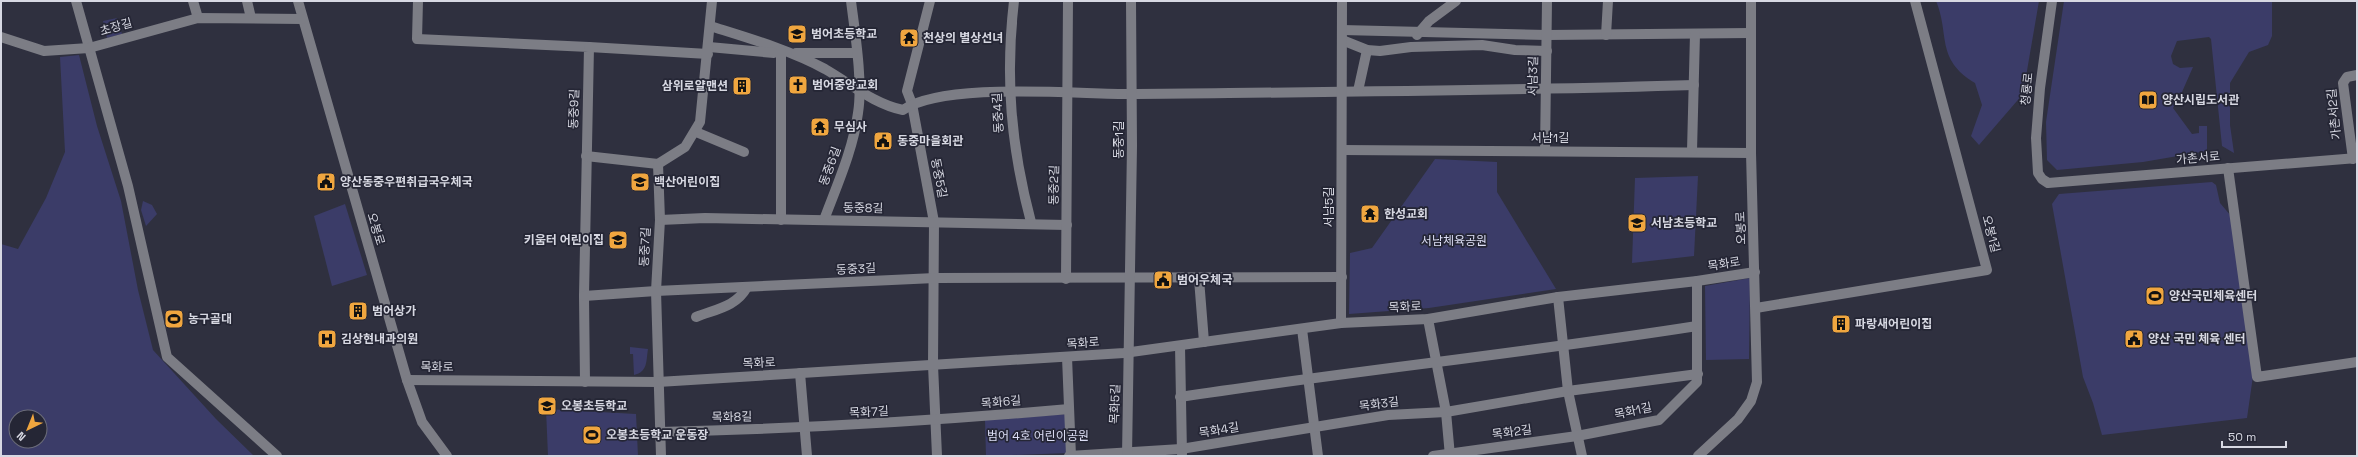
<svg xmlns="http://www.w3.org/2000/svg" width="2358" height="457" font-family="'Space Grotesk','Noto Sans KR',sans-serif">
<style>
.green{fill:#3b3c68;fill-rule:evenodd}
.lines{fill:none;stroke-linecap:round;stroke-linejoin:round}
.minor{stroke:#7c7d85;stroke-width:10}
.labels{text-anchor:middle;stroke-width:3.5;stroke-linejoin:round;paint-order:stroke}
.street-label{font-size:12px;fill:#d7d8e2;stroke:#252635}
.poi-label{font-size:12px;font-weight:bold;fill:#d7d8e2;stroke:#252635;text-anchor:start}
.park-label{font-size:12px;fill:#dddff6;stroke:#252635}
</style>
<rect width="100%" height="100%" fill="#2f303f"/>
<g class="green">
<path d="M1936 1H2039L2023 94 1979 145 1971 136 1982 105 1975 83C1935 59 1950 34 1936 1Z"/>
<path d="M2064 1H2272V36L2268 45 2249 52 2230 83V125L2234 153 2222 146 2211 39 2209 37 2177 41 2171 56 2173 64 2180 68 2193 67 2182 92 2187 100 2177 101 2173 108 2192 134 2199 133V126H2207V151L2143 162 2057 170 2047 160 2046 122Z"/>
<path d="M117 18 122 34 107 38 103 21Z"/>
<path d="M79 55 97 126 121 201 138 290 153 350 216 419 254 456H1V244L18 249 46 198 65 152 60 57ZM16 417H40V441H16Z"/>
<path d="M1435 159 1497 162V192L1556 289 1429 308 1349 314 1350 253 1372 248Z"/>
<path d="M1698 176 1694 256 1632 263 1635 178Z"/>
<path d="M2212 182 2216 185 2220 203 2231 216 2253 376 2247 418 2102 435 2093 403 2083 377 2052 204 2059 194Z"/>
<path d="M143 201 152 205 157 214 146 226 141 210Z"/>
<path d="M345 204 367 275 332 286 314 216Z"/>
<path d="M1750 278 1749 359 1706 360 1705 286Z"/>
<path d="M630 347 648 349C646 361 648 372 634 375L633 354H630Z"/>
<path d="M546 409 636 414 638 456H548Z"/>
<path d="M1066 414 1068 453 986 456 985 420Z"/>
</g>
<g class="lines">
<g class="minor">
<path d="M76 1 128 186 167 357 277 456"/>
<path d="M193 1 198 18"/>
<path d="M247 1 251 18"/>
<path d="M298 1 407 380 422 422 447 456"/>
<path d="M418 1 417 39 589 47 584 296 585 382"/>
<path d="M930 1 907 91 912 104 934 222 933 365 937 456"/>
<path d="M1014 1C1005 78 1011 147 1031 222"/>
<path d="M2052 1 2040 88 2036 138 2038 173 2042 179 2048 183 2357 158"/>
<path d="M710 26C748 38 790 50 825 69 851 84 874 104 903 110 945 81 1082 95 1136 94 1322 92 1508 91 1694 85"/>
<path d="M1342 30 1547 35 1750 33"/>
<path d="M1417 35 1429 21 1456 1"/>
<path d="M1606 35 1608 1"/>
<path d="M1 37 44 51 89 48 198 18 302 19"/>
<path d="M1342 40 1367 50 1380 51 1411 47 1482 45 1515 50 1547 51"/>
<path d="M589 47 708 54"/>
<path d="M709 47 774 53"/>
<path d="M781 50V220"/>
<path d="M796 53H856"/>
<path d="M1358 91 1367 50"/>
<path d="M696 132 744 152"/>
<path d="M1342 150 1751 153"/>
<path d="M1545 151 1547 1"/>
<path d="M1692 151 1695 34"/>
<path d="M586 156 658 164"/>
<path d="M2353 159 2343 83 2347 77 2357 75"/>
<path d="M658 164 660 220 656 291 661 456"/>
<path d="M658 164 685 147 700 122 712 1"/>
<path d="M2228 168 2257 377 2357 362"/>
<path d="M660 220 705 218 1067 225"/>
<path d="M824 220C837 185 853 150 858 113 863 82 855 33 851 1"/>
<path d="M1066 279 1068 1"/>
<path d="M1199 279 1204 342"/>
<path d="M584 296 656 291 935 278 1342 277"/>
<path d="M1558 297 1568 391 1582 456"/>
<path d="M1756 308 1987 270 1915 1"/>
<path d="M696 317C716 309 736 307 747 287"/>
<path d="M1428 319 1446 412 1450 456"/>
<path d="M1341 323 1342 1"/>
<path d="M1302 329 1318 456"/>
<path d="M1180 346 1182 454"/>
<path d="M1067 357 1071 456"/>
<path d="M800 373 807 456"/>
<path d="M407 380 658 382 1124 353 1341 323 1428 319 1558 297 1697 281 1755 272"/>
<path d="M1180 397C1352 371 1525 353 1697 326"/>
<path d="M660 432C797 429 933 421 1069 409"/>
<path d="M1069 456 1181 449 1388 415 1446 412 1568 391 1698 374"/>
<path d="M1127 456 1132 146 1131 1"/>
<path d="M1433 456 1577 436 1659 420 1697 382V281"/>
<path d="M1698 456 1738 419 1751 401 1757 382 1751 153V1"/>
</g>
</g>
<defs>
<symbol id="school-square" viewBox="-11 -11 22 22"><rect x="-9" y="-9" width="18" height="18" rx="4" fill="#f0a63f" stroke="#252635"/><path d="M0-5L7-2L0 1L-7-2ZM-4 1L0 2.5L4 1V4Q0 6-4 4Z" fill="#111"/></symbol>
<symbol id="temple-square" viewBox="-11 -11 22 22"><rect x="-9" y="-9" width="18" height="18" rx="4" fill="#f0a63f" stroke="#252635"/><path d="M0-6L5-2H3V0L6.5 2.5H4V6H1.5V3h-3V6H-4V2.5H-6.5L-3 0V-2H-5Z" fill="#111"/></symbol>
<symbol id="church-square" viewBox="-11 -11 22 22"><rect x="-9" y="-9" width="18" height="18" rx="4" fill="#f0a63f" stroke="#252635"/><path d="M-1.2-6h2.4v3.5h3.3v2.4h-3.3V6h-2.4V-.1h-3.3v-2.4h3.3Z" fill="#111"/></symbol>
<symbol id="building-square" viewBox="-11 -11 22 22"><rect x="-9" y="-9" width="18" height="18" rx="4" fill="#f0a63f" stroke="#252635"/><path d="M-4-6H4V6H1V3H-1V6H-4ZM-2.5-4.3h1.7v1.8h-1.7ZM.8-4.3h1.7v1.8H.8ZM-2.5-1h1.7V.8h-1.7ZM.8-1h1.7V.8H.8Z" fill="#111"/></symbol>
<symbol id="library-square" viewBox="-11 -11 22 22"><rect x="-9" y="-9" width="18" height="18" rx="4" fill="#f0a63f" stroke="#252635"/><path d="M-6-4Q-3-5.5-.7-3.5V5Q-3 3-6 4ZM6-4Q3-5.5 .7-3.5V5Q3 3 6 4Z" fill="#111"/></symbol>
<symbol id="civic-square" viewBox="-11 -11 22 22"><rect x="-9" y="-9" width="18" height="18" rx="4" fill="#f0a63f" stroke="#252635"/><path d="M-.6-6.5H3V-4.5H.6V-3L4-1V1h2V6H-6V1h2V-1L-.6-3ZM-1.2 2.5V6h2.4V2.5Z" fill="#111"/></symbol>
<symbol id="stadium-square" viewBox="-11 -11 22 22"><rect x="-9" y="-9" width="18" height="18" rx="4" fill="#f0a63f" stroke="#252635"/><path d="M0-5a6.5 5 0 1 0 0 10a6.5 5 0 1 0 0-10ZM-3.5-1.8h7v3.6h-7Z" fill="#111"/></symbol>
<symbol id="hospital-square" viewBox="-11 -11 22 22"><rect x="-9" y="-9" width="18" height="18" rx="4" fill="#f0a63f" stroke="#252635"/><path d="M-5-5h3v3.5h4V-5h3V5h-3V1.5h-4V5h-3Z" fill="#111"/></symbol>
</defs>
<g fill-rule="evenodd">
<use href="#school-square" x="786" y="23" width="22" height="22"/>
<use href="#temple-square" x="898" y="27" width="22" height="22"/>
<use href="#church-square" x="787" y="74" width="22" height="22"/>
<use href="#building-square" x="731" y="75" width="22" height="22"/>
<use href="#library-square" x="2137" y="89" width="22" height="22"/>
<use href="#temple-square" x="809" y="116" width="22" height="22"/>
<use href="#civic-square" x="872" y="130" width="22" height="22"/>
<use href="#civic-square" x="315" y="171" width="22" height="22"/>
<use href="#school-square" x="629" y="171" width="22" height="22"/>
<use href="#temple-square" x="1359" y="203" width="22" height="22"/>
<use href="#school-square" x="1626" y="212" width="22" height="22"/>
<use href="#school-square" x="607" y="229" width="22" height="22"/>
<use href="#civic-square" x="1152" y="269" width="22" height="22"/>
<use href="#stadium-square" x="2144" y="285" width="22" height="22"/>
<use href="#building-square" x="347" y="300" width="22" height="22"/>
<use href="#stadium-square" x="163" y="308" width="22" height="22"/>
<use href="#building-square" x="1830" y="313" width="22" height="22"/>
<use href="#hospital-square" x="316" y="328" width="22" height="22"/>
<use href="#civic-square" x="2123" y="328" width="22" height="22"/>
<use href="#school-square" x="536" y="395" width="22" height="22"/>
<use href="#stadium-square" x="581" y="424" width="22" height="22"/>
</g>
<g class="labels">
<g class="street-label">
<text transform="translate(116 27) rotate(-16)" y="4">초장길</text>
<text transform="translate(1533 76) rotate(-89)" y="4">서남3길</text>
<text transform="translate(2027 89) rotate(-84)" y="4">청룡로</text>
<text transform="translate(574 109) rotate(-88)" y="4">동중9길</text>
<text transform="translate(998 113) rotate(-93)" y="4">동중4길</text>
<text transform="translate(2334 114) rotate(-96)" y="4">가촌서2길</text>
<text x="1550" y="142">서남1길</text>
<text transform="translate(1119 140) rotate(-90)" y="4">동중1길</text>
<text transform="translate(2198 158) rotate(-5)" y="4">가촌서로</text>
<text transform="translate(830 166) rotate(-70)" y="4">동중6길</text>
<text transform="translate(939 178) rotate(79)" y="4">동중5길</text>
<text transform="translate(1054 185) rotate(-89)" y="4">동중2길</text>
<text transform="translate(1329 207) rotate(-90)" y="4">서남5길</text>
<text transform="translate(863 208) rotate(1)" y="4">동중8길</text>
<text transform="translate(1741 228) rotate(-92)" y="4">오봉로</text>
<text transform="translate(376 229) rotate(73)" y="4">오봉로</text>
<text transform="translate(1991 234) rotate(75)" y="4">오봉1길</text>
<text transform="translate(645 247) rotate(-87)" y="4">동중7길</text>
<text transform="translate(1724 264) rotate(-9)" y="4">목화로</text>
<text transform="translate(856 269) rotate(-3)" y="4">동중3길</text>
<text transform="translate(1405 307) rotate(-3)" y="4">목화로</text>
<text transform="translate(1083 343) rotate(-4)" y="4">목화로</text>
<text transform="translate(759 363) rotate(-3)" y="4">목화로</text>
<text x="437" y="371">목화로</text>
<text transform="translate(1001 402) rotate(-5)" y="4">목화6길</text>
<text transform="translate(1115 404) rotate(-88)" y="4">목화5길</text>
<text transform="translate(1379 404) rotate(-7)" y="4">목화3길</text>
<text transform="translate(1633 411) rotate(-12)" y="4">목화1길</text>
<text transform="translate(869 412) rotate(-3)" y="4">목화7길</text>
<text transform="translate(732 417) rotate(-1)" y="4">목화8길</text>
<text transform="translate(1219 430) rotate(-9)" y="4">목화4길</text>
<text transform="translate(1512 432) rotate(-8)" y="4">목화2길</text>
</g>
<g class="poi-label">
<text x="811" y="38">범어초등학교</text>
<text x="923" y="42">천상의 별상선녀</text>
<text x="812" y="89">범어중앙교회</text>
<text x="728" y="90" text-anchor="end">삼위로얄맨션</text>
<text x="2162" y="104">양산시립도서관</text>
<text x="834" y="131">무심사</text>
<text x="897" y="145">동중마을회관</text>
<text x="340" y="186">양산동중우편취급국우체국</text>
<text x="654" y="186">백산어린이집</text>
<text x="1384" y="218">한성교회</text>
<text x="1651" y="227">서남초등학교</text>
<text x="604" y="244" text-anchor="end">키움터 어린이집</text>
<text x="1177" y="284">범어우체국</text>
<text x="2169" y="300">양산국민체육센터</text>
<text x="372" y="315">범어상가</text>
<text x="188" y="323">농구골대</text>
<text x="1855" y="328">파랑새어린이집</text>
<text x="341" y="343">김상현내과의원</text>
<text x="2148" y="343">양산 국민 체육 센터</text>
<text x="561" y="410">오봉초등학교</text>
<text x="606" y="439">오봉초등학교 운동장</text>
</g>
<g class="park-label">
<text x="1454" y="245">서남체육공원</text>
<text x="1038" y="440">범어 4호 어린이공원</text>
</g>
</g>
<rect width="2358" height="457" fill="none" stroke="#d7d8e2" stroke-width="4"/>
<g transform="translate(28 429) rotate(223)"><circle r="19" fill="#252635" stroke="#6c6d7a"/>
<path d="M0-3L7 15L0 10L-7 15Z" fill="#f0a63f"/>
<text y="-6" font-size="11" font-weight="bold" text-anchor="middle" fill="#d7d8e2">N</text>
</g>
<path d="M2222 441v6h64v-6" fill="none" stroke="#d7d8e2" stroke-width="2"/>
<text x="2228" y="441" font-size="12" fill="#d7d8e2" stroke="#252635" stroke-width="3" paint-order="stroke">50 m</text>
</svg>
